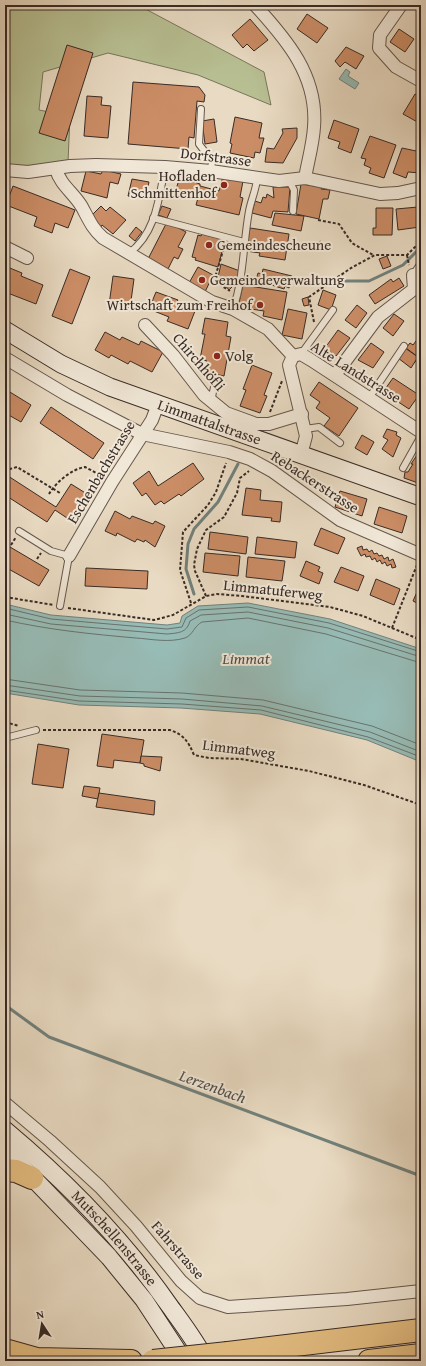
<svg xmlns="http://www.w3.org/2000/svg" width="426" height="1366" font-family="'Gentium Book Plus',serif">
<style>
.green{fill:#b8c093;stroke:#78765c}
.water{fill:#97bbb5;stroke:#71817c}
.lines{fill:none;stroke-linecap:round;stroke-linejoin:round}
.shore{stroke:#68736e;stroke-width:1}
.stream{stroke:#71817c;stroke-width:3}
.building{fill:#cb8d66;stroke:#392b26}
.service-casing{stroke:#65574d;stroke-width:8}
.minor-casing{stroke:#65574d;stroke-width:14}
.secondary-casing{stroke:#392b26;stroke-width:19}
.motorway-casing{stroke:#392b26;stroke-width:24}
.path{stroke:#392b26;stroke-width:2;stroke-dasharray:3 2;stroke-linecap:butt}
.service{stroke:#f1e8d8;stroke-width:6}
.minor{stroke:#f1e8d8;stroke-width:12}
.secondary{stroke:#f1e8d8;stroke-width:17}
.motorway{stroke:#e4be82;stroke-width:22}
.motorway-bridge-casing{stroke:#392b26;stroke-width:24;stroke-linecap:butt}
.motorway-bridge{stroke:#e4be82;stroke-width:22}
.poi-dot{fill:#8f2418;stroke:#f1e8d8;stroke-width:1.5}
.labels{text-anchor:middle;stroke-width:4;stroke-linejoin:round;paint-order:stroke}
.street-label{font-size:15px;fill:#392b26;stroke:#f1e8d8}
.poi-label{font-size:15px;fill:#392b26;stroke:#f1e8d8;text-anchor:start}
.water-label{font-size:16px;font-style:italic;fill:#504f4a;stroke:#f1e8d8}
</style>
<rect width="100%" height="100%" fill="#e9dbc3"/>
<filter id="stains"><feTurbulence type="fractalNoise" baseFrequency=".005" numOctaves="4"/><feColorMatrix values="0 0 0 0 .2 0 0 0 0 .09 0 0 0 0 .02 0 0 0 .5 -.17"/></filter>
<radialGradient id="worn" r=".72"><stop offset=".6" stop-color="#630" stop-opacity="0"/><stop offset="1" stop-color="#630" stop-opacity=".3"/></radialGradient>
<path class="green" d="M5 5H70L78 7 87 5H138L264 72 271 105 198 75 108 53 43 72 39 110 70 116 68 162 18 167 5 164Z"/>
<g class="water">
<path d="M346 69 350 72 348 76 359 83 355 89 339 79Z"/>
<path d="M248 603 330 619 421 649V762L367 740 260 714 181 708 79 705 5 693V604L51 615 167 625 180 623 182 616 198 606Z"/>
</g>
<g class="lines">
<g class="shore">
<path d="M5 608 51 619 167 629 182 627 186 618 199 610 248 607 329 623 421 652"/>
<path d="M5 614 51 624 167 634C178 633 187 633 190 621L201 615 248 612 328 628 421 657"/>
<path d="M5 620C50 630 90 634 136 638 151 639 169 643 185 638 193 635 194 626 202 622L248 618 326 634 421 663"/>
<path d="M5 679 80 690 182 693 263 700 372 726 421 745"/>
<path d="M5 685 80 696 182 699 262 706 370 732 421 752"/>
<path d="M5 690 79 701 182 704 261 710 368 737 421 757"/>
</g>
<g class="stream">
<path d="M344 281H369L403 265 421 247"/>
<path d="M194 594 186 569 188 544 194 529 218 502 238 464"/>
<path d="M5 1005 49 1037 421 1176"/>
</g>
</g>
<g class="building">
<path d="M307 14 328 28 317 43 297 29Z"/>
<path d="M250 19 268 40 254 51 247 44 243 48 232 35Z"/>
<path d="M399 29 414 39 405 52 390 42Z"/>
<path d="M67 45 93 53 65 141 39 133Z"/>
<path d="M346 47 364 56 356 69 345 62 340 67 335 61Z"/>
<path d="M133 82 199 87 205 95 204 102 197 101 194 138 189 137 188 149 128 144Z"/>
<path d="M415 94 421 97V124L403 114Z"/>
<path d="M87 96 102 97 101 105 111 106 108 138 84 136Z"/>
<path d="M235 117 262 123 259 138H264L260 153 255 152 254 158 230 153 232 144 230 143Z"/>
<path d="M214 119 217 142 205 144 202 121Z"/>
<path d="M334 120 359 129 351 153 338 148 340 142 328 138Z"/>
<path d="M297 128V138L283 163 265 162 267 148 274 149 283 133 282 129Z"/>
<path d="M370 136 396 145 384 178 369 173 371 168 364 165 366 159 361 158Z"/>
<path d="M402 148 421 152V173L408 172 406 178 393 173Z"/>
<path d="M103 170 121 174 118 184 110 182 107 198 81 191 86 171 101 174Z"/>
<path d="M180 177 200 184V186L219 191 223 177 243 181 240 197 243 198 239 215 196 205 198 198 176 189Z"/>
<path d="M132 179 149 182 145 199 128 196Z"/>
<path d="M301 184 322 187 321 189 330 190 328 199H323L319 219 296 214Z"/>
<path d="M13 186 75 210 68 228 55 223 52 233 34 226 37 217 6 205Z"/>
<path d="M273 187H290L288 212 273 211 271 218 252 213 255 201 261 203 263 197 266 198 267 194 274 198Z"/>
<path d="M101 206 106 211 110 207 126 220 113 234 102 225 101 227 90 217Z"/>
<path d="M162 206 171 209 167 218 158 215Z"/>
<path d="M418 207 420 227 398 230 396 209Z"/>
<path d="M376 208H393L392 235H373V228H376Z"/>
<path d="M275 213 304 216 301 231 272 225Z"/>
<path d="M167 222 186 232 178 247 183 249 178 259 174 257 168 269 148 259Z"/>
<path d="M136 227 142 232 135 241 129 236Z"/>
<path d="M250 228 289 234 285 260 259 256 260 253 246 251Z"/>
<path d="M202 234 225 240 218 267 195 260 196 258 192 257 198 235 201 236Z"/>
<path d="M320 241 326 245 322 249 316 246Z"/>
<path d="M387 256 391 266 383 269 379 259Z"/>
<path d="M221 264 240 271 238 281 229 290 218 277Z"/>
<path d="M5 266 22 273 21 276 43 285 36 304 5 292Z"/>
<path d="M198 267 213 275 205 292 189 283Z"/>
<path d="M70 269 90 277 72 324 52 316Z"/>
<path d="M263 269 292 276 289 288 285 286 284 289 256 280 258 273 262 274Z"/>
<path d="M113 276 134 279 130 308 109 305Z"/>
<path d="M399 278 404 286 375 304 369 295 391 279 393 282Z"/>
<path d="M243 285 287 292 282 320 263 316 264 311 238 307Z"/>
<path d="M323 290 336 295 331 310 318 305Z"/>
<path d="M156 292 178 300 176 303 195 311 188 329 167 321 169 317 149 309Z"/>
<path d="M308 297 309 305 304 306 302 299Z"/>
<path d="M357 305 367 313 356 328 345 320Z"/>
<path d="M288 309 307 313 302 339 282 335Z"/>
<path d="M394 314 404 321 393 336 383 328Z"/>
<path d="M205 318 228 322 226 336 231 337 224 376 205 372 207 361 200 359 205 334H202Z"/>
<path d="M338 330 350 338 336 356 325 348Z"/>
<path d="M105 332 120 340 122 337 139 345 141 341 163 352 152 372 130 361 128 364 111 355 109 358 95 350Z"/>
<path d="M419 337 421 338V356L417 362 415 361 418 357 406 348 410 343 413 345Z"/>
<path d="M371 343 384 352 373 368 358 360Z"/>
<path d="M405 348 418 357 411 368 398 358Z"/>
<path d="M252 365 272 373 264 395 267 396 260 413 240 406 246 390 243 389Z"/>
<path d="M393 378 419 395 409 409 383 392Z"/>
<path d="M319 382 358 408 339 436 324 426 330 418 316 408 320 402 310 395Z"/>
<path d="M5 389 31 405 21 422 5 413Z"/>
<path d="M51 407 104 443 93 459 40 423Z"/>
<path d="M387 429 397 432 396 435 401 438 393 457 382 449 388 440 383 437Z"/>
<path d="M362 435 374 442 367 455 355 448Z"/>
<path d="M421 449V484L404 478 405 472H408L413 464H411Z"/>
<path d="M193 463 204 479 181 496 179 494 164 504 161 501 155 505 146 493 142 496 133 483 149 471 158 486Z"/>
<path d="M5 474 56 507 71 484 87 494 70 520 55 510 47 522 5 495Z"/>
<path d="M246 488 261 490 260 500 282 502 280 522 271 521 272 518 242 515Z"/>
<path d="M340 491 367 499 362 516 335 507Z"/>
<path d="M379 507 407 516 402 533 374 524Z"/>
<path d="M115 511 130 519 132 516 153 524 155 521 165 526 155 547 145 540 144 542 137 539 135 542 117 533 116 536 105 531Z"/>
<path d="M321 528 345 538 338 554 314 545Z"/>
<path d="M210 532 248 537 246 554 208 549Z"/>
<path d="M257 537 297 542 295 558 255 554Z"/>
<path d="M5 544 49 570 39 586 5 567Z"/>
<path d="M362 546 363 550 367 549 369 552 372 550 374 554 377 553 379 556 382 555 384 559 388 557 389 561 393 559 396 567 392 568 391 564 387 566 385 562 382 564 380 560 377 562 375 558 372 560 370 556 366 557 365 554 361 556 357 548Z"/>
<path d="M205 553 240 556 238 576 203 572Z"/>
<path d="M248 557 285 561 282 581 246 577Z"/>
<path d="M306 561 320 567 318 571 323 573 319 584 300 576Z"/>
<path d="M341 567 364 576 358 591 334 582Z"/>
<path d="M86 568 148 571 147 589 85 586Z"/>
<path d="M376 579 400 589 394 605 370 595Z"/>
<path d="M421 583V605L413 601Z"/>
<path d="M102 734 144 740 140 763 114 760 113 768 97 766Z"/>
<path d="M38 744 69 749 63 788 32 784Z"/>
<path d="M141 756 162 757 160 771 144 766V764L140 763Z"/>
<path d="M84 786 100 788 98 799 82 796Z"/>
<path d="M99 793 155 801 154 815 96 807Z"/>
</g>
<g class="lines">
<defs>
<g id="service">
<path d="M201 109 199 144 212 161 211 171"/>
<path d="M288 179 294 190 293 211"/>
<path d="M153 218 244 242"/>
<path d="M128 254C156 234 159 198 165 167"/>
<path d="M413 275 421 263"/>
<path d="M233 309C244 278 243 244 249 211 251 200 256 190 257 179"/>
<path d="M301 354 333 310"/>
<path d="M369 398 404 346"/>
<path d="M211 402 215 382"/>
<path d="M305 429 319 427 340 443"/>
<path d="M403 468 421 436"/>
<path d="M19 531 51 551 69 556 60 606"/>
<path d="M5 738 36 730"/>
</g>
<g id="minor">
<path d="M255 5C287 40 318 76 314 127 313 144 308 161 305 178"/>
<path d="M401 5 380 35 379 48 396 67 421 81"/>
<path d="M56 169C60 185 74 193 82 207 89 220 92 228 103 238L212 302 233 309 268 329 293 356"/>
<path d="M5 170 28 172 70 166 96 165 165 167 211 171 279 181 305 178 380 194 398 193 421 188"/>
<path d="M5 247 27 258"/>
<path d="M145 325 173 355 204 395 226 413 256 424H269L302 414"/>
<path d="M293 356 301 354 311 360 421 432"/>
<path d="M293 356 289 365 306 436 301 455"/>
<path d="M5 358 67 395 142 434 229 452 250 459 272 471 340 520 421 555"/>
<path d="M335 375 378 317 414 289 413 275"/>
<path d="M69 556 112 482 152 420 158 404"/>
<path d="M5 1103 50 1141 100 1187 136 1226 181 1281 200 1298 228 1307 347 1299 421 1291"/>
</g>
<g id="secondary">
<path id="s1" d="M5 330 61 364 110 387 421 497"/>
<path id="s2" d="M5 1130C67 1182 123 1239 169 1305 182 1323 196 1341 206 1361"/>
<path d="M5 1149 109 1257 144 1300 184 1361"/>
</g>
<g id="motorway">
<path d="M5 1170 16 1171 32 1178"/>
<path d="M5 1350 37 1359 131 1361"/>
<path d="M228 1353 421 1330"/>
<path d="M369 1361 421 1355"/>
</g>
</defs>
<use href="#service" class="service-casing"/>
<use href="#minor" class="minor-casing"/>
<use href="#secondary" class="secondary-casing"/>
<use href="#motorway" class="motorway-casing"/>
<g class="path">
<path d="M318 220 339 224 352 243 373 255"/>
<path d="M225 244 214 281 230 291"/>
<path d="M407 255 409 265"/>
<path d="M314 322 309 297 351 268 375 255H407L421 241"/>
<path d="M270 412 282 381"/>
<path d="M5 466 10 469 17 467 60 493"/>
<path d="M49 494C56 482 72 469 85 467L102 476"/>
<path d="M11 545 16 537"/>
<path d="M37 559 41 553"/>
<path d="M206 596 195 571 194 565 197 549 206 530 224 517 237 493 240 478 249 471"/>
<path d="M5 597 54 605"/>
<path d="M191 603 180 570 183 532 208 505 216 492 226 463"/>
<path d="M68 608 154 620 173 615 206 596 217 594 242 596 330 607 363 616 421 640"/>
<path d="M392 628 417 565"/>
<path d="M5 722 19 726"/>
<path d="M43 730H170C184 735 188 741 194 755L209 758 241 759 309 771 364 785 421 805"/>
</g>
<use href="#service" class="service"/>
<use href="#minor" class="minor"/>
<use href="#secondary" class="secondary"/>
<use href="#motorway" class="motorway"/>
<defs>
<path id="motorway-bridge" d="M153 1361 228 1353"/>
</defs>
<use href="#motorway-bridge" class="motorway-bridge-casing"/>
<use href="#motorway-bridge" class="motorway-bridge"/>
</g>
<g class="poi-dot">
<circle cx="224" cy="185" r="4"/>
<circle cx="209" cy="245" r="4"/>
<circle cx="202" cy="280" r="4"/>
<circle cx="260" cy="305" r="4"/>
<circle cx="217" cy="356" r="4"/>
</g>
<g class="labels">
<g class="street-label">
<text transform="translate(216 157) rotate(7)" y="5">Dorfstrasse</text>
<text transform="translate(199 362) rotate(49)" y="5">Chirchhöfli</text>
<text transform="translate(356 372) rotate(32)" y="5">Alte Landstrasse</text>
<text dy="5" stroke="none"><textPath href="#s1" startOffset="225">Limmattalstrasse</textPath></text>
<text transform="translate(101 472) rotate(-59)" y="5">Eschenbachstrasse</text>
<text transform="translate(315 482) rotate(33)" y="5">Rebackerstrasse</text>
<text transform="translate(273 590) rotate(6)" y="5">Limmatuferweg</text>
<text transform="translate(239 749) rotate(7)" y="5">Limmatweg</text>
<text dy="5" stroke="none"><textPath href="#s2" startOffset="154">Mutschellenstrasse</textPath></text>
<text transform="translate(178 1250) rotate(49)" y="5">Fahrstrasse</text>
</g>
<g class="poi-label">
<text x="216" y="181" text-anchor="end">Hofladen<tspan x="216" dy="17">Schmittenhof</tspan></text>
<text x="217" y="250">Gemeindescheune</text>
<text x="210" y="285">Gemeindeverwaltung</text>
<text x="252" y="310" text-anchor="end">Wirtschaft zum Freihof</text>
<text x="225" y="361">Volg</text>
</g>
<g class="water-label">
<text x="246" y="664">Limmat</text>
<text transform="translate(213 1086) rotate(20)" y="6">Lerzenbach</text>
</g>
</g>
<rect width="426" height="1366" fill="none" stroke="#e9dbc3" stroke-width="20"/>
<rect x="6" y="6" width="414" height="1354" fill="none" stroke="#392b26" stroke-width="2"/>
<rect x="10" y="10" width="406" height="1346" fill="none" stroke="#392b26"/>
<g transform="translate(42 1324) rotate(348)" stroke="#f1e8d8" stroke-width="3" paint-order="stroke">
<path d="M0-3L7 15L0 10L-7 15Z" fill="#392b26"/>
<text y="-6" font-size="11" font-weight="bold" text-anchor="middle" fill="#392b26">N</text>
</g>
<rect width="100%" height="100%" filter="url(#stains)"/>
<rect width="100%" height="100%" fill="url(#worn)"/>
</svg>
